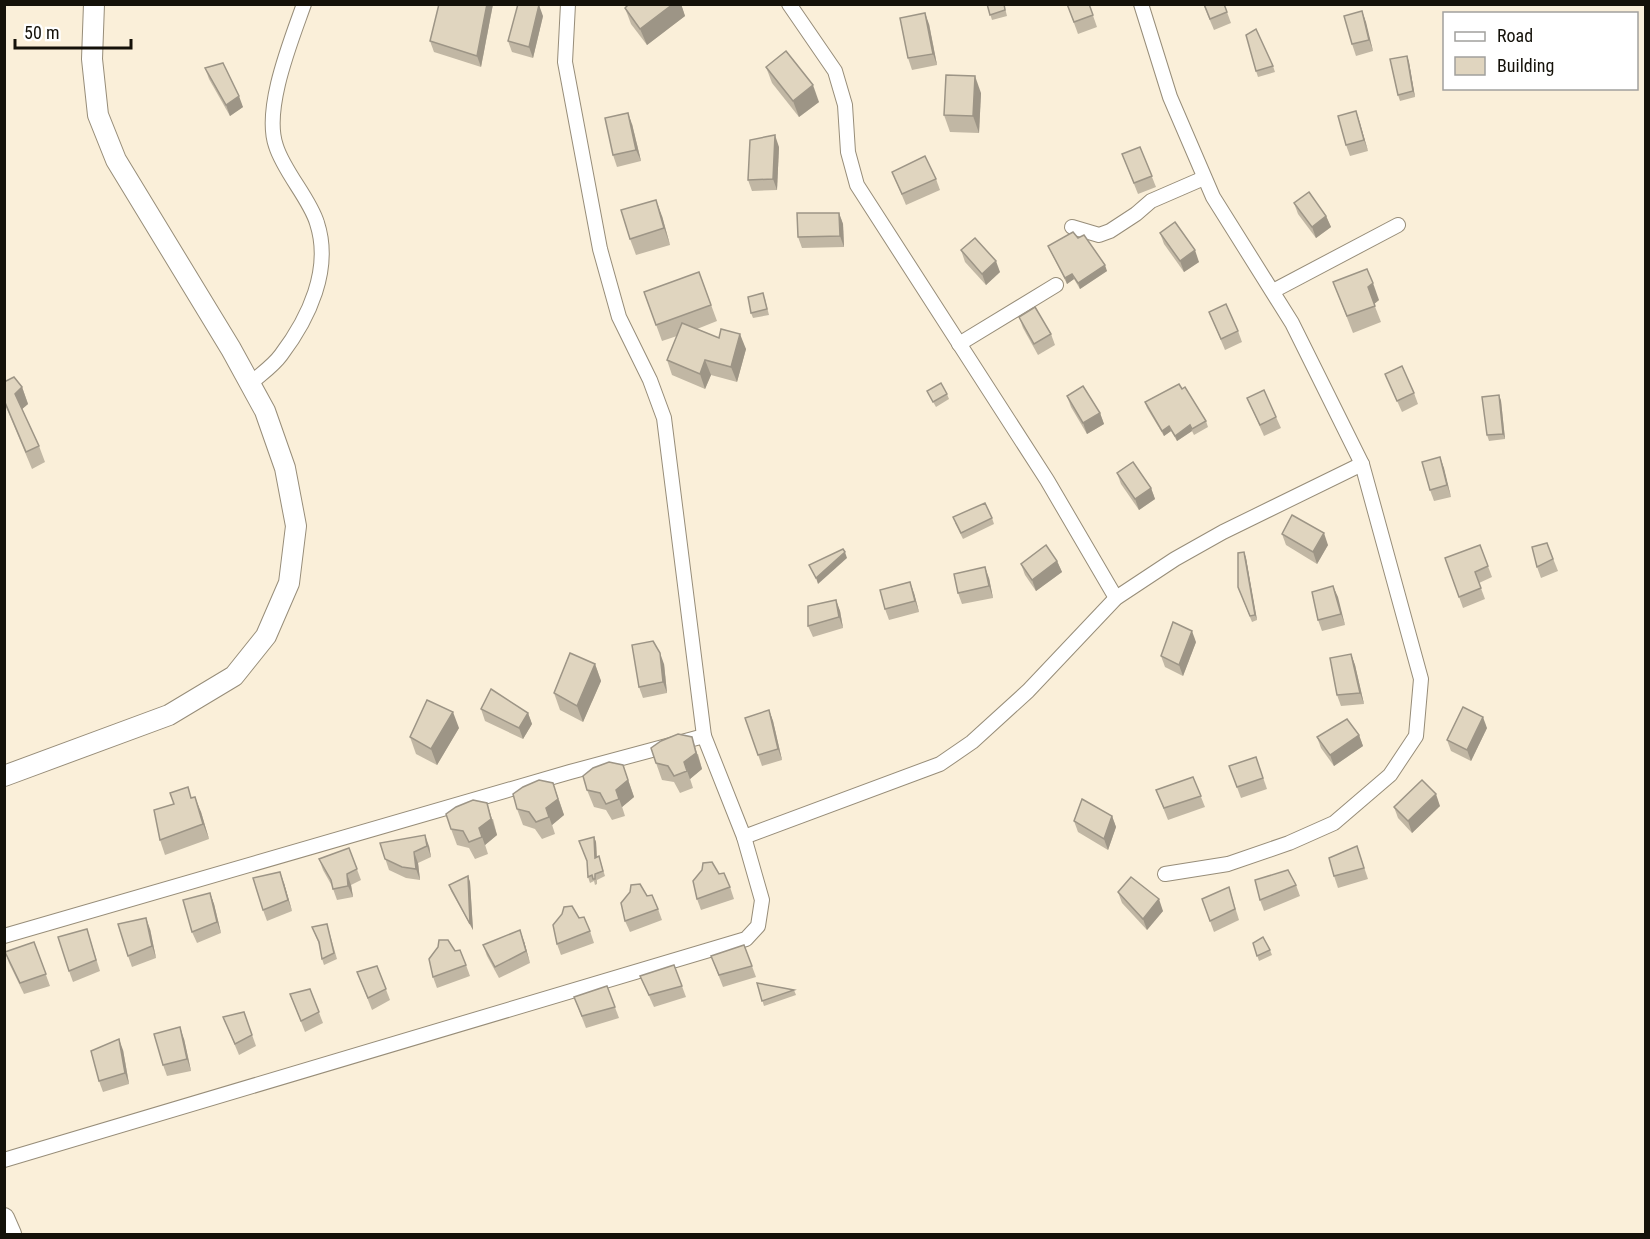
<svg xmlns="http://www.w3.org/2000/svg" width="1650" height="1239" font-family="'Roboto Condensed',sans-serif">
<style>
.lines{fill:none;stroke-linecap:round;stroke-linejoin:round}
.street-casing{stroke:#978d79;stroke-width:16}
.secondary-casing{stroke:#978d79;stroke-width:22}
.street{stroke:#fff;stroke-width:14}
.secondary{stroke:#fff;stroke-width:20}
.wall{fill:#c1b7a4}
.shaded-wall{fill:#9d9586}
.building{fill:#e0d5bf;stroke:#9d9586;stroke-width:1.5}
</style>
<rect width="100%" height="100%" fill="#faefd9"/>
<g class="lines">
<defs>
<g id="street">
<path d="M568 4 565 62 600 249 619 317 650 380 664 418 704 736"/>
<path d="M789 4 835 71 845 105 848 152 857 185 1047 480 1116 598"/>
<path d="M1141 4 1170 97 1213 197 1292 323 1362 464 1421 679 1416 736 1390 775 1334 823 1289 843 1228 864 1165 874"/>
<path d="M1072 227 1099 235 1110 231 1136 214 1151 201 1204 178"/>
<path d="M1273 291 1398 225"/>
<path d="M959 344 1056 285"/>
<path d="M251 383C261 374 273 366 281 355 309 318 332 269 317 223 310 199 284 172 276 146 263 109 291 41 304 4"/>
<path d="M744 837 940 764 972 742 1028 691 1116 598 1175 559 1223 532 1362 464"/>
<path d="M4 936 570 772 704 736 744 837 762 900 758 926 746 939 4 1160"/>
</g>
<g id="secondary">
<path d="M4 776 169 715 234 676 266 636 289 583 296 526 285 468 265 411 231 349 116 160 98 115 92 59 94 4"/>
<path d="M4 1218 11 1234"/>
</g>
</defs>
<use href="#street" class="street-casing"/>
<use href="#secondary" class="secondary-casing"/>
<use href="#street" class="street"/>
<use href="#secondary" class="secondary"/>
</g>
<g class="wall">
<path d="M493 4 481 67 434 52 430 41Z"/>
<path d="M629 4H681L685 16 647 45 631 24 625 8Z"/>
<path d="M987 4H1004L1007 16 992 20Z"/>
<path d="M1067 4H1089L1097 27 1078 34Z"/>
<path d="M1203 4H1224L1231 23 1214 30Z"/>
<path d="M1362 11 1373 51 1356 56 1352 44Z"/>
<path d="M543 16 533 58 512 52 508 41Z"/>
<path d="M929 24 937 65 912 70 908 58Z"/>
<path d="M1407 56 1409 62 1415 97 1400 101 1398 95Z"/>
<path d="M1273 66 1275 72 1258 77 1256 71Z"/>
<path d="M766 67 819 102 799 117 772 83Z"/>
<path d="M205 68 243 107 230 116 209 79Z"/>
<path d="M981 93 979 133 950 132 944 115Z"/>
<path d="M1356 111 1368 151 1350 156 1346 145Z"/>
<path d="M632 124 641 161 617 167 613 155Z"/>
<path d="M779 147 777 190 752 191 748 180Z"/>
<path d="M1140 147 1156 187 1138 194 1122 154Z"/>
<path d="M892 172 936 179 940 190 906 205Z"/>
<path d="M1294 203 1326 216 1331 227 1316 238 1298 214Z"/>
<path d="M839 213 843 224 844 247 802 248 798 237Z"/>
<path d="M662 216 670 245 636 255 630 239Z"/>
<path d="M1160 233 1199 262 1184 272 1164 244Z"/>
<path d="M1078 238 1107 271 1080 289 1074 279 1067 284 1048 246Z"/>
<path d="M961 250 1000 272 986 285 965 262Z"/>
<path d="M699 272 717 321 697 329 746 349 737 382 711 375 705 389 672 375 667 360 677 336 662 341 644 292Z"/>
<path d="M1333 282 1379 300 1374 304 1381 322 1353 333Z"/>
<path d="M765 299 769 315 753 318 751 313Z"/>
<path d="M1209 312 1238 331 1242 342 1225 350Z"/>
<path d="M1019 317 1051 334 1055 345 1038 355 1023 328Z"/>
<path d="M1385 374 1414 393 1418 404 1402 412Z"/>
<path d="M4 382 22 387 28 404 22 409 39 446 45 462 32 469 4 402Z"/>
<path d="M927 391 947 394 949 399 936 407Z"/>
<path d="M1499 395 1501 401 1505 439 1489 441 1487 435Z"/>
<path d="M1067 396 1100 413 1104 424 1087 434 1071 407Z"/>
<path d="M1247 398 1276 417 1281 428 1264 436Z"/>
<path d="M1145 402 1206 421 1208 427 1194 435 1192 431 1177 441 1171 431 1164 436 1147 408Z"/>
<path d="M1440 457 1451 497 1434 501 1430 490Z"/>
<path d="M1117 473 1151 488 1155 499 1139 510 1121 484Z"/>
<path d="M992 518 994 524 963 539 955 523Z"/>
<path d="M1282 534 1328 545 1317 564 1286 545Z"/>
<path d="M1547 543 1558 571 1541 578 1537 567Z"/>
<path d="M1480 545 1492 577 1479 583 1485 599 1463 608 1445 558Z"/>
<path d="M1244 552 1246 558 1257 620 1252 622 1238 587Z"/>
<path d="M1057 561 1062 572 1036 591 1025 575 1021 564Z"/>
<path d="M989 578 993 598 962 604 958 593Z"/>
<path d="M1333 586 1345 625 1322 631 1318 620Z"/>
<path d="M914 593 919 612 889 620 885 609Z"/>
<path d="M836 600 840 611 843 628 813 637 808 626Z"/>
<path d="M1196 642 1183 676 1165 667 1161 656Z"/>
<path d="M1351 654 1355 665 1364 704 1341 706 1337 695Z"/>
<path d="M595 664 601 681 583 722 560 710 554 693Z"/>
<path d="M664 664 667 693 643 698 639 687Z"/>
<path d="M481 709 528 713 532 724 523 739 485 721Z"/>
<path d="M769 710 773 721 782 760 762 766 745 718Z"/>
<path d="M459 728 437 765 416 754 410 737Z"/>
<path d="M1487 728 1471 761 1451 751 1447 740Z"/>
<path d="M1359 735 1363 746 1334 766 1321 748 1317 737Z"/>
<path d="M698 754 702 769 690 779 693 788 680 793 674 782 662 780 656 763Z"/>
<path d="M1256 757 1267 789 1241 798 1229 766Z"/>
<path d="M623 765 634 797 622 807 625 816 612 820 606 810 594 807 587 790Z"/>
<path d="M1193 777 1205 807 1168 820 1156 790Z"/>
<path d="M170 793 192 798 201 812 209 839 165 855 160 840 174 804Z"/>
<path d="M559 800 564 815 552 825 555 834 542 839 535 829 523 825 517 809Z"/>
<path d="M1440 806 1412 833 1398 818 1394 807Z"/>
<path d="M1112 816 1116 827 1108 850 1078 832 1074 821Z"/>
<path d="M493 819 497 835 485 845 488 854 475 859 469 848 457 845 451 829Z"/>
<path d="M594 837 596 842 597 857 599 856 605 876 597 880V884L595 885 594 881 590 883 588 877Z"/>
<path d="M380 843 429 846 431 857 418 863 420 880 406 878 389 870Z"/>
<path d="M349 848 361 880 351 885 353 897 337 900 332 886 323 870 319 859Z"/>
<path d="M1361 858 1368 879 1338 888 1334 876Z"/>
<path d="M468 876 470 882 473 930 451 891 449 885Z"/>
<path d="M284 883 292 911 267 921 263 910Z"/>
<path d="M1296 885 1300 896 1264 911 1260 900Z"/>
<path d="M730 887 734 899 701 910 697 899Z"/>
<path d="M1229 887 1239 920 1214 932 1210 921Z"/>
<path d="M1118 892 1163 911 1147 930 1122 903Z"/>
<path d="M210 893 214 904 221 933 197 943 192 932Z"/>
<path d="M658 909 662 920 630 932 625 921Z"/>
<path d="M579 918 590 931 594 943 561 955 557 944Z"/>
<path d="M327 924 337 959 324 965 322 959 319 944 312 927Z"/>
<path d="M87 929 100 971 73 982 69 971Z"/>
<path d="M150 929 156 958 132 967 128 956Z"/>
<path d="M524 941 530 963 499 978 487 956 483 945Z"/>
<path d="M34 942 50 986 24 994 9 963 5 952Z"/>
<path d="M1253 943 1270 950 1272 955 1259 961Z"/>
<path d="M744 945 756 977 723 987 711 956Z"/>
<path d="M466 965 470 976 437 988 433 977Z"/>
<path d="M674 965 686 997 654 1007 640 976Z"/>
<path d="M377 966 390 1000 372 1010 357 972Z"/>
<path d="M757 983 794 990 796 995 764 1006Z"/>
<path d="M607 986 619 1018 586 1028 574 997Z"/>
<path d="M310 989 323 1023 305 1032 290 994Z"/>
<path d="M244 1012 256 1046 239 1055 223 1017Z"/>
<path d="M184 1039 191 1071 167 1076 163 1065Z"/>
<path d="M123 1050 129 1084 103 1092 99 1081Z"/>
</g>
<g class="shaded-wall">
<path d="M487 4H493L481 67 477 56Z"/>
<path d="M673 4H681L685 16 647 45 640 29Z"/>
<path d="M539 5 543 16 533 58 529 47Z"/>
<path d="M1362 11 1366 22 1373 51 1369 40Z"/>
<path d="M925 13 929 24 937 65 933 54Z"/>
<path d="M1407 56 1409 62 1415 97 1413 91Z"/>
<path d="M975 76 981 93 979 133 973 116Z"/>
<path d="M813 85 819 102 799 117 793 101Z"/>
<path d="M239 96 243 107 230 116 226 105Z"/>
<path d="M1356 111 1360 123 1368 151 1364 140Z"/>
<path d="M628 113 632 124 641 161 636 150Z"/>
<path d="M775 135 779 147 777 190 773 179Z"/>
<path d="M656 200 662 216 670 245 664 228Z"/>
<path d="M839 213 843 224 844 247 840 236Z"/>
<path d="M1326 216 1331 227 1316 238 1312 227Z"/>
<path d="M1195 250 1199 262 1184 272 1180 261Z"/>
<path d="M996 261 1000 272 986 285 982 274Z"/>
<path d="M1105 265 1107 271 1080 289 1078 283Z"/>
<path d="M1072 274 1074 279 1067 284 1065 278Z"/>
<path d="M1373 283 1379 300 1374 304 1368 287Z"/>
<path d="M740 334 746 349 737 382 731 367Z"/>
<path d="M705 360 711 375 705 389 700 374Z"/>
<path d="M22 387 28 404 21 410 15 394Z"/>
<path d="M1499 395 1501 401 1505 439 1503 434Z"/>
<path d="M1100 413 1104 424 1087 434 1083 423Z"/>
<path d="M1190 425 1192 431 1177 441 1175 436Z"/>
<path d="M1169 426 1171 431 1164 436 1162 431Z"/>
<path d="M1440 457 1444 468 1451 497 1447 485Z"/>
<path d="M1151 488 1155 499 1139 510 1135 499Z"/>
<path d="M1324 533 1328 545 1317 564 1313 552Z"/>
<path d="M845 552 847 558 818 584 816 578Z"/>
<path d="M1244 552 1246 558 1257 620 1255 615Z"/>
<path d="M1057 561 1062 572 1036 591 1032 580Z"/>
<path d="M985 567 989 578 993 598 989 586Z"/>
<path d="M910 582 914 593 919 612 915 601Z"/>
<path d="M1333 586 1338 597 1345 625 1341 614Z"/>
<path d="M836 600 840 611 843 628 839 617Z"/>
<path d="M1192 631 1196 642 1183 676 1179 665Z"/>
<path d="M660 653 664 664 667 693 663 682Z"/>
<path d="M1351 654 1355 665 1364 704 1360 693Z"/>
<path d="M595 664 601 681 583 722 577 706Z"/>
<path d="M769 710 773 721 782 760 778 749Z"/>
<path d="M453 712 459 728 437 765 431 749Z"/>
<path d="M528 713 532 724 523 739 519 728Z"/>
<path d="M1483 717 1487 728 1471 761 1467 750Z"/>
<path d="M1359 735 1363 746 1334 766 1330 755Z"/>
<path d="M692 737 702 769 690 779 693 788 684 762Z"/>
<path d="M623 765 634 797 622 807 625 816 616 790Z"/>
<path d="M553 783 564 815 552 825 555 834 546 808Z"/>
<path d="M1436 794 1440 806 1412 833 1408 821Z"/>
<path d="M195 797 201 812 209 839 203 824Z"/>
<path d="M487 803 497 835 485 845 488 854 479 828Z"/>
<path d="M1112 816 1116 827 1108 850 1104 839Z"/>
<path d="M425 835 429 846 431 857 427 846Z"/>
<path d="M594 837 596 842 597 863 595 858Z"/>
<path d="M414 852 418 863 420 880 416 869Z"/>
<path d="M280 872 284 883 292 911 288 900Z"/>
<path d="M347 874 351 885 353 897 348 886Z"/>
<path d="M468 876 470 882 473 930 470 924Z"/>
<path d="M210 893 214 904 221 933 217 922Z"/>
<path d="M1159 899 1163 911 1147 930 1143 919Z"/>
<path d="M146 918 150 929 156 958 152 946Z"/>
<path d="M520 930 524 941 530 963 526 951Z"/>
<path d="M180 1027 184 1039 191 1071 187 1059Z"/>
<path d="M119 1039 123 1050 129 1084 125 1073Z"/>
</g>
<g class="building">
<path d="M439 4H487L477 56 430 41Z"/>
<path d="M518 4 539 5 529 47 508 41Z"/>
<path d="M629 4H673L640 29 625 8Z"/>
<path d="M987 4H1004L1005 10 990 15Z"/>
<path d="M1067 4H1089L1093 15 1074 22Z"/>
<path d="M1204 4H1224L1227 12 1210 19Z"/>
<path d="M1362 11 1369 40 1352 44 1344 16Z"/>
<path d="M925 13 933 54 908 58 900 18Z"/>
<path d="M1256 29 1273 66 1256 71 1246 35Z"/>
<path d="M786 51 813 85 793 101 766 67Z"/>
<path d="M1407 56 1413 91 1398 95 1390 59Z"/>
<path d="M223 63 239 96 226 105 205 68Z"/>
<path d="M946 75 975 76 973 116 944 115Z"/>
<path d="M1356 111 1364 140 1346 145 1338 116Z"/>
<path d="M628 113 636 150 613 155 605 118Z"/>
<path d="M775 135 773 179 748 180 750 140Z"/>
<path d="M1140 147 1152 176 1134 183 1122 154Z"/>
<path d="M925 156 936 179 902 194 892 172Z"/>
<path d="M1309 192 1326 216 1312 227 1294 203Z"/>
<path d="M656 200 664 228 630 239 621 210Z"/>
<path d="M797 213H839L840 236 798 237Z"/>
<path d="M1175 222 1195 250 1180 261 1160 233Z"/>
<path d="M1073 232 1078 238 1084 235 1105 265 1078 283 1072 274 1065 278 1048 246Z"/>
<path d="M975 238 996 261 982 274 961 250Z"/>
<path d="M1367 269 1373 283 1368 287 1375 306 1347 316 1333 282Z"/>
<path d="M699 272 711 305 656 325 644 292Z"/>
<path d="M763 293 767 309 751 313 748 297Z"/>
<path d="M1226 304 1238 331 1221 339 1209 312Z"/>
<path d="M1035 307 1051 334 1034 344 1019 317Z"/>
<path d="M682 323 719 338 721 329 740 334 731 367 705 360 700 374 667 360Z"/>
<path d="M1402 366 1414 393 1397 401 1385 374Z"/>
<path d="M14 377 22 387 15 394 39 446 26 452 4 400V382Z"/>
<path d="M941 383 947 394 933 402 927 391Z"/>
<path d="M1179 384 1182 389 1185 387 1206 421 1192 429 1190 425 1175 436 1169 426 1162 431 1145 402Z"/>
<path d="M1083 386 1100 413 1083 423 1067 396Z"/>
<path d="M1264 390 1276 417 1260 425 1247 398Z"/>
<path d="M1499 395 1503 434 1487 435 1482 397Z"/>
<path d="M1440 457 1447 485 1430 490 1422 462Z"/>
<path d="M1133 462 1151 488 1135 499 1117 473Z"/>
<path d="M985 503 992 518 961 533 953 517Z"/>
<path d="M1292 515 1324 533 1313 552 1282 534Z"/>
<path d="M1547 543 1553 559 1537 567 1532 547Z"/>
<path d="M1046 545 1057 561 1032 580 1021 564Z"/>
<path d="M1480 545 1488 566 1475 572 1481 588 1459 597 1445 558Z"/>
<path d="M843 549 845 552 816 578 809 565Z"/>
<path d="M1244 552 1255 615 1250 616 1238 587V553Z"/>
<path d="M985 567 989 586 958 593 954 574Z"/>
<path d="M910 582 915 601 885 609 880 590Z"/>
<path d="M1333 586 1341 614 1318 620 1312 592Z"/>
<path d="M836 600 839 617 808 626V606Z"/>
<path d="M1173 622 1192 631 1179 665 1161 656Z"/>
<path d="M653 641 660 653 663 682 639 687 632 645Z"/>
<path d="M570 653 595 664 577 706 554 693Z"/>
<path d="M1351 654 1360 693 1337 695 1330 658Z"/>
<path d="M491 689 528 713 519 728 481 709Z"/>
<path d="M427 700 453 712 431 749 410 737Z"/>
<path d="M1463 707 1483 717 1467 750 1447 740Z"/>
<path d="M769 710 778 749 758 755 745 718Z"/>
<path d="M1347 719 1359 735 1330 755 1317 737Z"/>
<path d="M678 734 692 737 696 753 684 762 687 771 674 776 668 766 656 763 651 748 661 741Z"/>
<path d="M1256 757 1263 778 1237 787 1229 766Z"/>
<path d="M609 762 623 765 628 780 616 790 619 799 606 804 600 793 587 790 583 776 593 768Z"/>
<path d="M1193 777 1201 796 1164 808 1156 790Z"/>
<path d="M539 780 553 783 558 799 546 808 549 817 536 822 529 812 517 809 513 794 523 787Z"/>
<path d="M1422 780 1436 794 1408 821 1394 807Z"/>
<path d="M188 787 191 798 195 797 203 824 160 840 154 810 174 804 170 793Z"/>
<path d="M1082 799 1112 816 1104 839 1074 821Z"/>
<path d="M473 800 487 803 491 819 479 828 482 837 469 842 463 831 451 829 446 814 456 807Z"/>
<path d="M425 835 427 846 414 852 416 869 402 867 385 859 380 843Z"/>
<path d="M594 837 595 858 599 856 603 871 595 874V879H593L592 875 588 877 587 861 579 841Z"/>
<path d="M1357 846 1364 868 1334 876 1329 858Z"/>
<path d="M349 848 357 869 347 874 348 886 333 889 331 880 319 859Z"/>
<path d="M712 862 719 874 724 873 730 887 697 899 693 881 702 870 703 863Z"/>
<path d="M1288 870 1296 885 1260 900 1255 880Z"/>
<path d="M280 872 288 900 263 910 253 878Z"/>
<path d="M468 876 470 924 449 885Z"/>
<path d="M1131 877 1159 899 1143 919 1118 892Z"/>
<path d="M640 884 647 896 652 895 658 909 625 921 621 903 630 892 631 885Z"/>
<path d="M1229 887 1235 909 1210 921 1202 899Z"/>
<path d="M210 893 217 922 192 932 183 900Z"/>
<path d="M572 906 579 918 584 917 590 931 557 944 553 925 562 914 564 907Z"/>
<path d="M146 918 152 946 128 956 118 924Z"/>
<path d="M327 924 334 953 322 959 319 942 312 927Z"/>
<path d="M87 929 96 960 69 971 58 937Z"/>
<path d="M520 930 526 951 495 967 483 945Z"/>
<path d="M1263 937 1270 950 1257 956 1253 943Z"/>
<path d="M439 940H448L455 951 460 950 466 965 433 977 429 959 438 947Z"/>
<path d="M34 942 46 974 20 983 5 952Z"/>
<path d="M744 945 752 966 719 975 711 956Z"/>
<path d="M674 965 682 986 649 995 640 976Z"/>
<path d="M377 966 386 989 368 998 357 972Z"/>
<path d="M757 983 794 990 762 1001Z"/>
<path d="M607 986 615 1007 582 1016 574 997Z"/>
<path d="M310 989 319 1012 301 1021 290 994Z"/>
<path d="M244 1012 252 1035 235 1044 223 1017Z"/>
<path d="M180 1027 187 1059 163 1065 154 1034Z"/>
<path d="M119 1039 125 1073 99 1081 91 1051Z"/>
</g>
<rect width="1650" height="1239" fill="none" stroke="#141109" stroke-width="12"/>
<rect x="1443" y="12" width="195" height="78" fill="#ffffff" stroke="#a1a09d" stroke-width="1.5"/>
<rect x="1455" y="32" width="30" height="9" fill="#ffffff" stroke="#a1a09d" stroke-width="1.5"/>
<text x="1497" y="42" font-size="18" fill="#141109">Road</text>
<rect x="1455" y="57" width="30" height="18" fill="#e0d5bf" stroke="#a1a09d" stroke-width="1.5"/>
<text x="1497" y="72" font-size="18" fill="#141109">Building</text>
<path d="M15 39v9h116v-9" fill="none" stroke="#141109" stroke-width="3"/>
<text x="24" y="39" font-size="18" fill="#141109" stroke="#ffffff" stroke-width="4.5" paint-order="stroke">50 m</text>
</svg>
